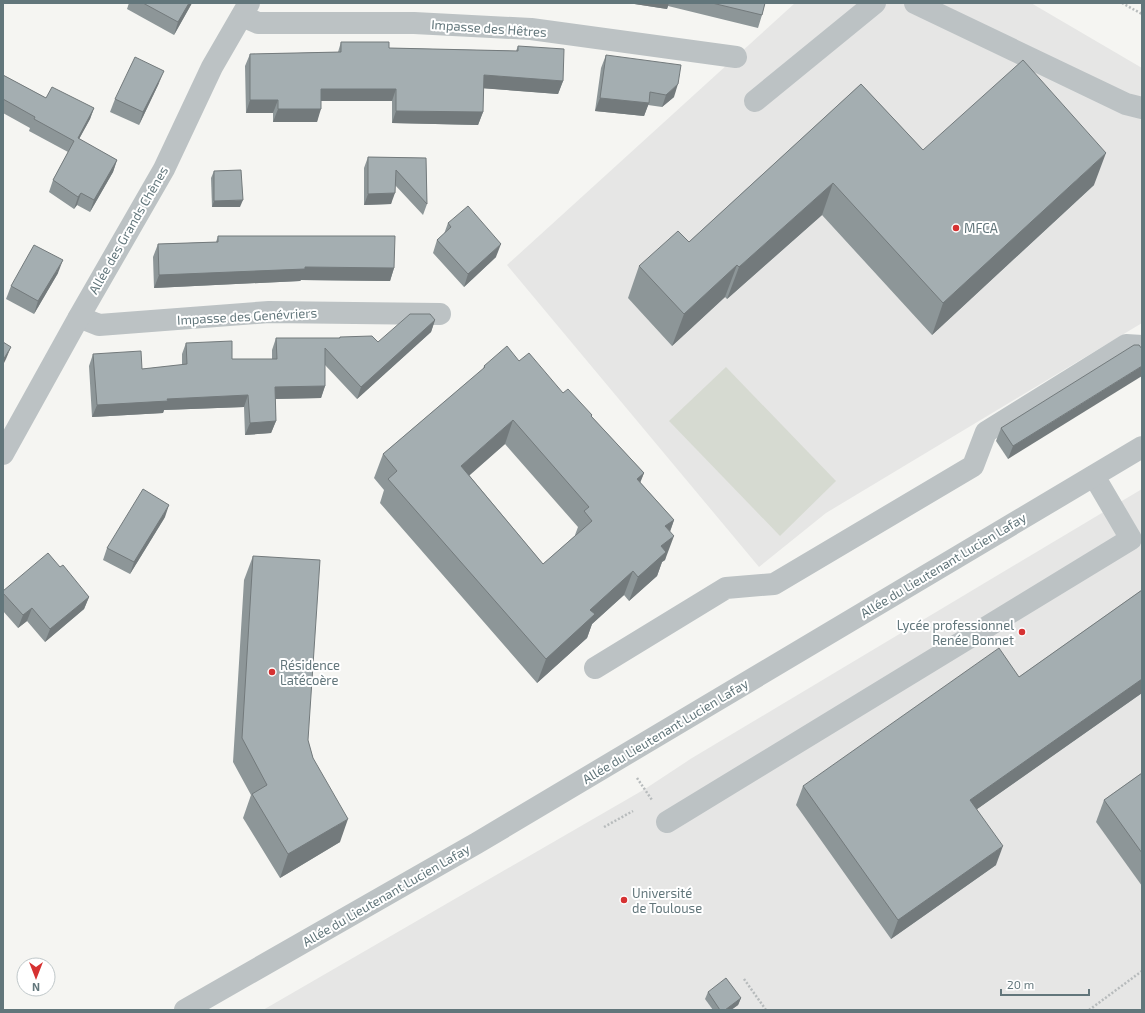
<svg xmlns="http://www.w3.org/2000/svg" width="1145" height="1013" font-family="'Exo 2',sans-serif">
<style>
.built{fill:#e6e6e5}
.park{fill:#d6dad1}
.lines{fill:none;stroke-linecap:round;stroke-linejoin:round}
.path{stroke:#b7bbbc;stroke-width:2.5;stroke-dasharray:2 2;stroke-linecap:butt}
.minor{stroke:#bcc2c4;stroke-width:22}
.wall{fill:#8d9698;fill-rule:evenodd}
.shaded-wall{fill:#737a7c}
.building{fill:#a4aeb1;stroke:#737a7c;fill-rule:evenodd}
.poi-dot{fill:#d63232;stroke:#fff;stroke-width:1.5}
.labels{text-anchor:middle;stroke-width:4;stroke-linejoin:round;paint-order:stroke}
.street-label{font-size:13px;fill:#62767b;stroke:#fff}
.poi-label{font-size:13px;fill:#62767b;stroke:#fff;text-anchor:start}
</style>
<rect width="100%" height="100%" fill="#f5f5f2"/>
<g class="built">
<path d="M795 3H1031L1142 68V323L826 513 759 567 507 265Z"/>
<path d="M1142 489V1010H263L645 789 692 758Z"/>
</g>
<path class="park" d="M726 367 836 481 780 536 669 421Z"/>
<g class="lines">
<g class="path">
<path d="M1122 3 1142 14"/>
<path d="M637 778 652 800"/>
<path d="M604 827 633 811"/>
<path d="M744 979 766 1010"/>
<path d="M1089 1010 1142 971"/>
</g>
<g class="minor">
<path d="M915 3 1126 104 1142 108"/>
<path d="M242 16 258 23H414L531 29 736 57"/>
<path d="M755 101 875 3"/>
<path d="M79 317 99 325 269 312 440 314"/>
<path d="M3 454 79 317 164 169 212 67 249 3"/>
<path d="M595 668 726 588 774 584 973 466 986 432 1126 345 1142 346"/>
<path d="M667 822 1131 539 1094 476"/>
<path d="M185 1010 477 843 1142 447"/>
</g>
</g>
<g class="wall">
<path d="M129 3H192L174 35 127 9Z"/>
<path d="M628 3H765L762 15 758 28 668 6 667 9Z"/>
<path d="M341 42 389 48 516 51 518 46 563 81 558 94 483 88V112L478 125 392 123V101H321L317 122H273V113H246L245 66 250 54 338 52Z"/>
<path d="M606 55 674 97 662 107 648 105 644 116 595 111 601 68Z"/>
<path d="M3 75 46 98 94 108 90 119 79 139 117 160 113 172 90 212 77 205 74 209 49 192 53 180 68 152 29 131 30 128 3 113Z"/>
<path d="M159 83 139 125 110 112 115 99Z"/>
<path d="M861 84 923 150 1094 185 932 335 822 215 727 299 725 297 672 346 628 298 639 266 689 242Z"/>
<path d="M368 157 426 158 427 204 423 215 395 185 391 204 364 205V168Z"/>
<path d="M214 171 240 207H212L211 178Z"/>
<path d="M448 223 496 257 464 287 433 253 437 240 444 234Z"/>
<path d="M218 236 394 268 390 281 301 280 300 281 154 288 153 257 158 244 216 242Z"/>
<path d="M58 273 34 314 6 299 11 286Z"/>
<path d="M435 320 431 332 357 399 325 365V386L321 398 275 399 276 421 271 433 245 435 244 407 164 410 163 413 92 417 89 366 93 354 142 369 182 365V354L186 343 232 359H272V350L276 338H339L340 337 378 342Z"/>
<path d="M1139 345 1008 459 996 441 1001 428Z"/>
<path d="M519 361 592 415 591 416 644 473 640 482 674 520 670 532 665 560 662 562 657 576 629 601 624 595 592 624 587 638 537 683 380 503 384 490 374 478 383 454 483 369 484 366ZM505 444 578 527 575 535H576L543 564 469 475Z"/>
<path d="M165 517 130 574 103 560 107 548Z"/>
<path d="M253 556 313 758 340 842 280 878 243 818 251 795 233 762 244 580Z"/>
<path d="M60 567 89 597 84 609 45 642 27 621 18 628 3 611V591Z"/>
<path d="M1142 590V693L977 809 996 865 891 939 796 805 803 786 1019 677Z"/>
<path d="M1142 773V886L1096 822 1104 800Z"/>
<path d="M708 992 741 998 738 1005 731 1010H713L705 999Z"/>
</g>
<g class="shaded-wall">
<path d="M189 3H192L174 35 178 22Z"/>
<path d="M628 3H669L667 9Z"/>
<path d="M164 71 159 83 139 125 143 112Z"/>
<path d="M484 75 563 81 558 94 479 88Z"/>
<path d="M678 84 674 97 662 107 666 95Z"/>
<path d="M321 89H396L392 101H316Z"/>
<path d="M600 98 649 103 644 116 595 111Z"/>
<path d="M250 100H278L273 113H246Z"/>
<path d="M94 108 90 119 73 150 78 138Z"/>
<path d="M278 109H321L317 122H273Z"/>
<path d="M396 111 483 112 478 125 392 123Z"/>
<path d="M1106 153 1094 185 932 335 943 303Z"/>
<path d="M117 160 113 172 90 212 94 200Z"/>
<path d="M833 183 822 215 727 299 739 267Z"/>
<path d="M81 193 77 205 74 209 78 197Z"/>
<path d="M395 193 391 204 364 205 368 194Z"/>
<path d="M243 200 240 207H212L214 201Z"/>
<path d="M501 244 496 257 464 287 468 274Z"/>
<path d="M63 260 58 273 34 314 38 301Z"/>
<path d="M737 265 725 297 672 346 684 314Z"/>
<path d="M305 267 394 268 390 281 301 280 300 281 154 288 159 275Z"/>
<path d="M435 320 431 332 357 399 361 387Z"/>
<path d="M11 347 6 359 3 365V360Z"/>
<path d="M1142 366V376L1008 459 1013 446Z"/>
<path d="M325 386 321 398 270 399 275 387Z"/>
<path d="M248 395 244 407 164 410 163 413 92 417 97 405 167 399Z"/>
<path d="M513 420 505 444 453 490 461 466Z"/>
<path d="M276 421 271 433 245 435 250 423Z"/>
<path d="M644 473 635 496 637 479Z"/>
<path d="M169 505 165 517 130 574 134 562Z"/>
<path d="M674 520 666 542 674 536 665 560 662 562 657 576 629 601 638 577 665 526Z"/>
<path d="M633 571 624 595 592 624 587 638 537 683 546 659 590 610Z"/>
<path d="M89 597 84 609 45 642 50 629Z"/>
<path d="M32 608 27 621 18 628 23 615Z"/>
<path d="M1142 679V693L963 819 970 800Z"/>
<path d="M348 819 340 842 280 878 288 854Z"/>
<path d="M1003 846 996 865 891 939 898 920Z"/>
<path d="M741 998 738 1005 731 1010H725Z"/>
</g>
<g class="building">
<path d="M143 3H189L178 22Z"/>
<path d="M712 3H765L762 15Z"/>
<path d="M341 42H389V48L518 51V46L564 49 563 81 484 75 483 112 396 111V89H321V109H278V100H250V54L341 52Z"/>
<path d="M606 55 681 65 678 84 666 95 650 92 649 103 600 98Z"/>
<path d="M135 57 164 71 143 112 115 99Z"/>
<path d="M1023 60 1106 153 943 303 833 183 739 267 737 265 684 314 639 266 678 231 689 242 861 84 923 150Z"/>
<path d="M3 75 46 98 52 87 94 108 78 138 117 160 94 200 81 193 78 197 53 180 74 141 34 119 35 117 3 99Z"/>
<path d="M368 157 426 158 427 204 396 170 395 193 368 194Z"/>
<path d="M241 170 243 200 214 201V171Z"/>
<path d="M468 206 501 244 468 274 437 240 451 227 448 223Z"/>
<path d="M218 236H395L394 268 305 267V269L159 275 158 244 218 242Z"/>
<path d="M34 245 63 260 38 301 11 286Z"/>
<path d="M410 314H430L435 320 361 387 325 348V386L275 387 276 421 250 423 248 395 167 399 168 401 97 405 93 354 141 351 142 369 187 364 186 343 232 341V359H277L276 338H340V337L372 336 378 342Z"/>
<path d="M3 342 11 347 3 360Z"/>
<path d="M1134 345H1139L1142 349V366L1013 446 1001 428Z"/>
<path d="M507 346 519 361 529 353 563 393 568 389 592 415 591 416 644 473 637 479 674 520 665 526 674 536 661 546 666 552 638 577 633 571 590 610 595 614 546 659 388 479 397 471 383 454 485 367 484 366ZM513 420 589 507 584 511 592 521 543 564 461 466Z"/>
<path d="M143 489 169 505 134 562 107 548Z"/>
<path d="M48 553 60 567 63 565 89 597 50 629 32 608 23 615 3 593V591Z"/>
<path d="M253 556 320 560 308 740 313 758 348 819 288 854 252 794 267 785 242 738Z"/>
<path d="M1142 590V679L970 800 1003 846 898 920 803 786 999 648 1019 677Z"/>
<path d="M1142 773V853L1104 800Z"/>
<path d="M726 978 741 998 725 1010H720L708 992Z"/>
</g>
<g class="poi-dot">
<circle cx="956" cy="228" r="4"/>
<circle cx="1022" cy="632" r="4"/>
<circle cx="272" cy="672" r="4"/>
<circle cx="624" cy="900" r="4"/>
</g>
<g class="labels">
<g class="street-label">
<text transform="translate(489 28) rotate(4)" y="5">Impasse des Hêtres</text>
<text transform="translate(128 230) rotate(-60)" y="5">Allée des Grands Chênes</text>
<text transform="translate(247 316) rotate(-3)" y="5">Impasse des Genévriers</text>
<text transform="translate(943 565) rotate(-31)" y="5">Allée du Lieutenant Lucien Lafay</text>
<text transform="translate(665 731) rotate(-31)" y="5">Allée du Lieutenant Lucien Lafay</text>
<text transform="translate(386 895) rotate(-30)" y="5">Allée du Lieutenant Lucien Lafay</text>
</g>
<g class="poi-label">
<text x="964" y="233">MFCA</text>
<text x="1014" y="630" text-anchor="end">Lycée professionnel<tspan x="1014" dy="15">Renée Bonnet</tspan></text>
<text x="280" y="670">Résidence<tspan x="280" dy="15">Latécoère</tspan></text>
<text x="632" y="898">Université<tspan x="632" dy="15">de Toulouse</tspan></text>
</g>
</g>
<rect width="1145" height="1013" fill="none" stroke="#62767b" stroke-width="8"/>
<g transform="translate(36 977) rotate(180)"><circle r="19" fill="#ffffff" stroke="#c0c8ca"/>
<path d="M0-3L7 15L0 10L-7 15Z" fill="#d63232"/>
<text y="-6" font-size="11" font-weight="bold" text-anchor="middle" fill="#62767b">N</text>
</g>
<path d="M1001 989v6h88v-6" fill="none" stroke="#62767b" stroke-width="2"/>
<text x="1007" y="989" font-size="12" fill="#62767b" stroke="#ffffff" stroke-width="3" paint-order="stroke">20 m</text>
</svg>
